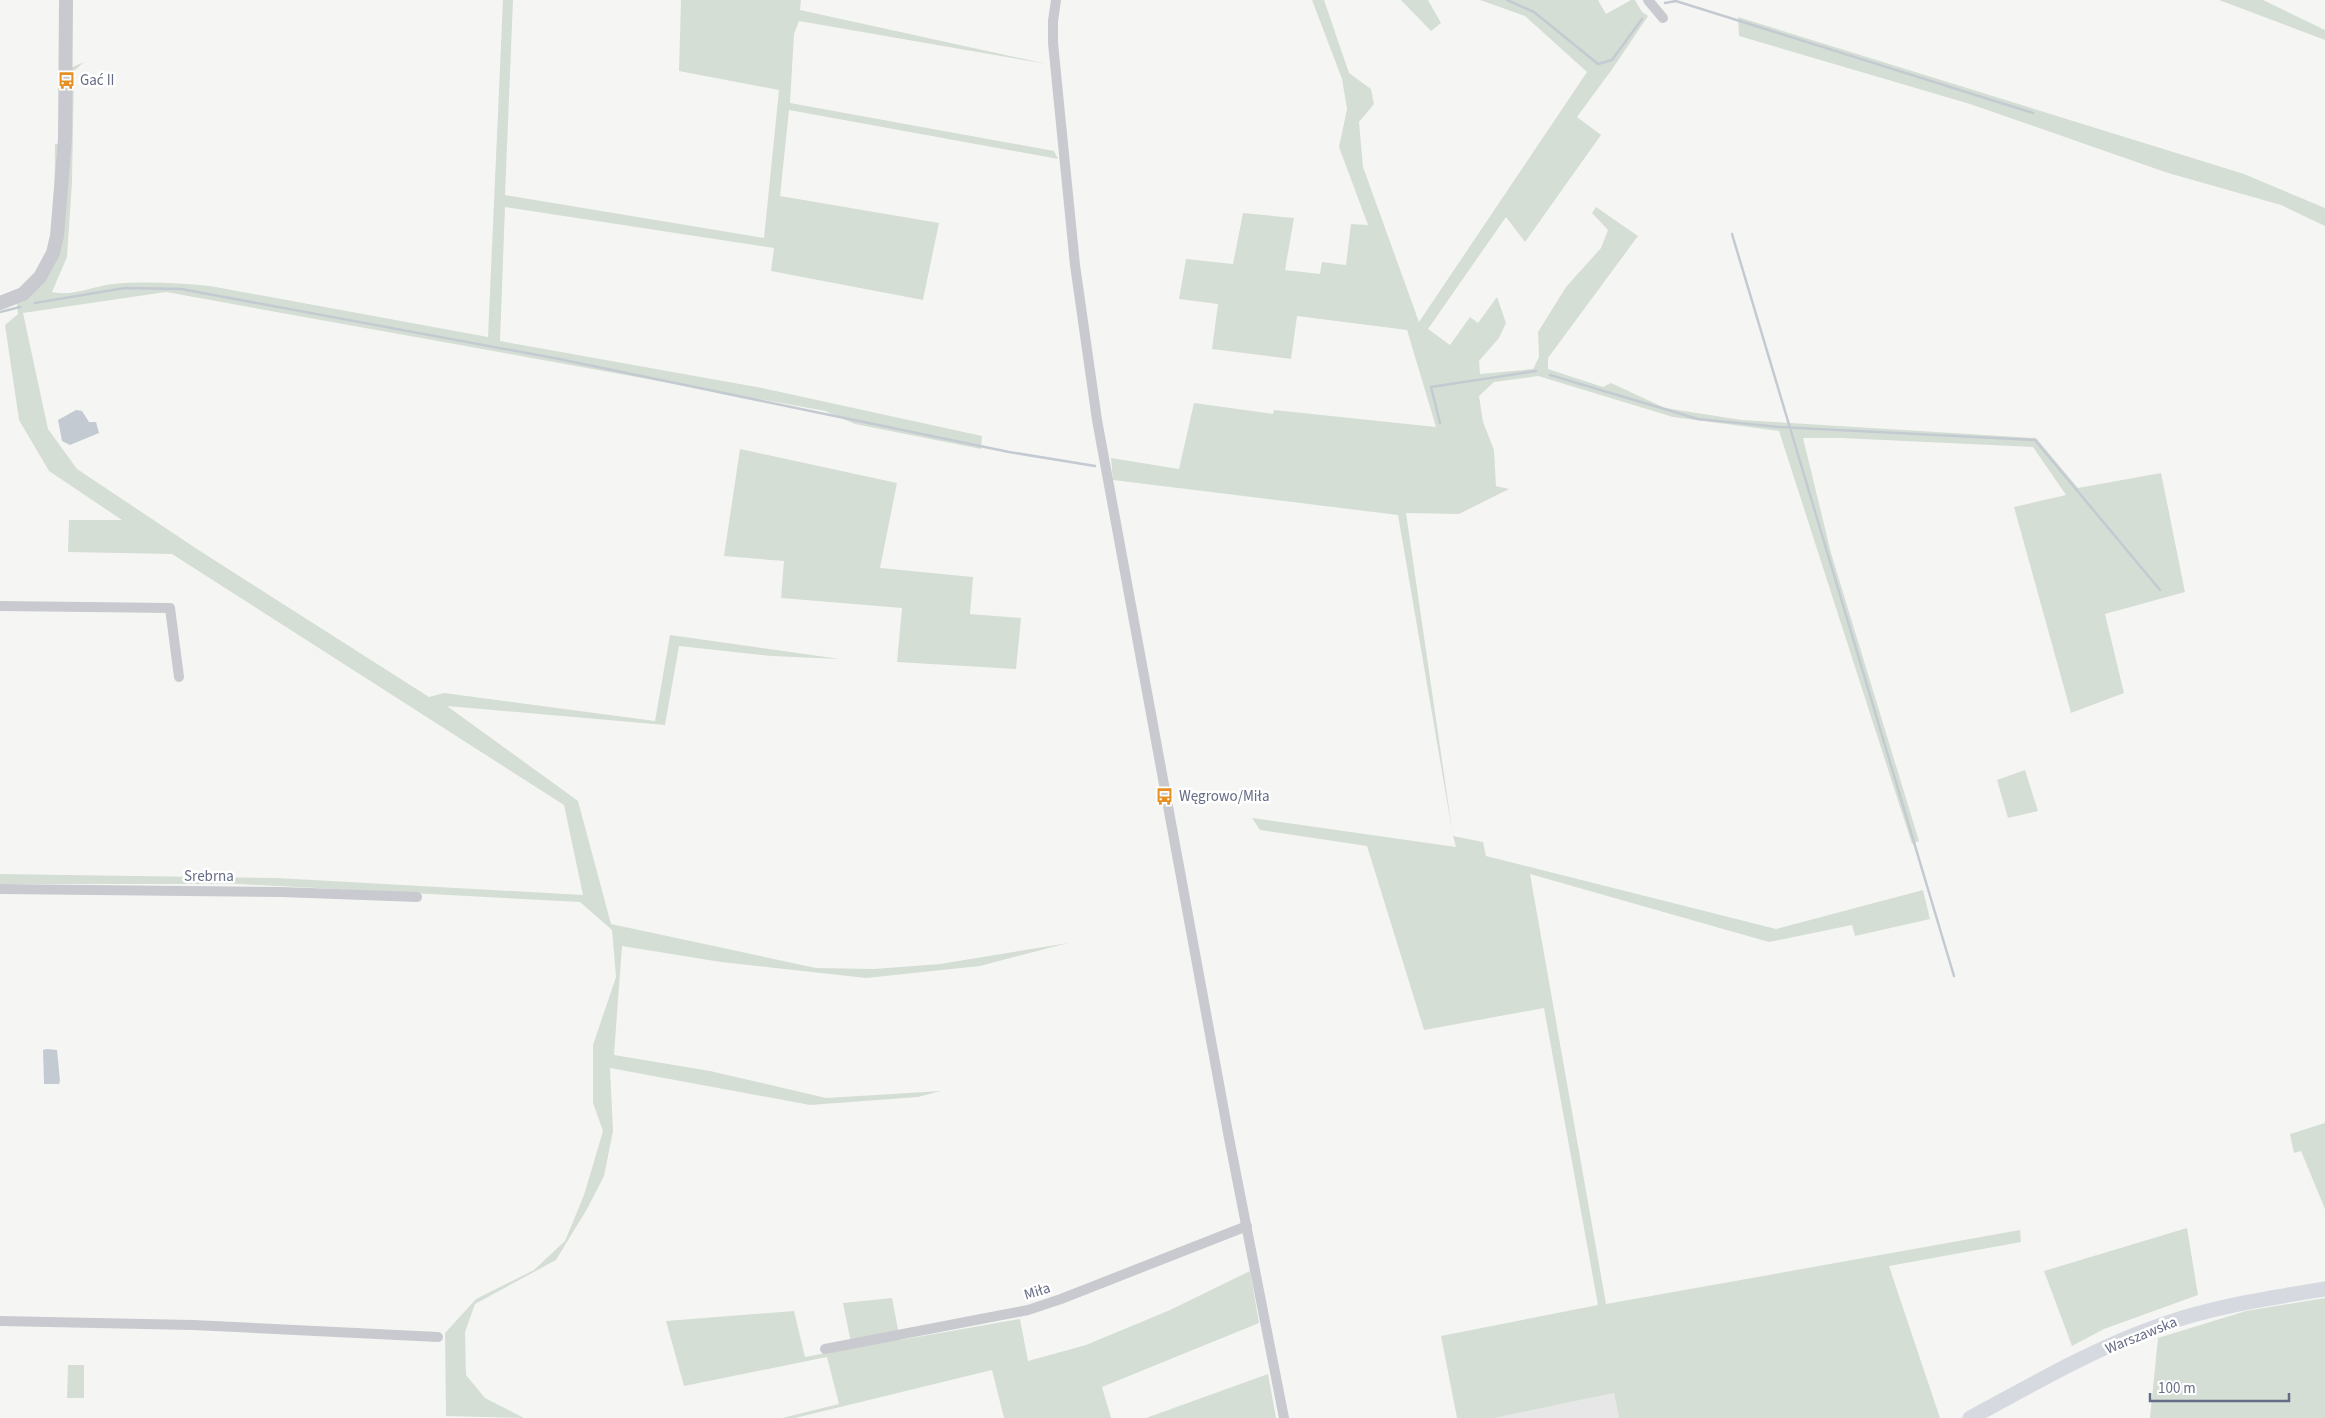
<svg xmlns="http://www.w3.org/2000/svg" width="2325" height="1418" font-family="'Source Sans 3',sans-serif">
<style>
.built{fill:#e6e7e6}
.green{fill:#d5ded4}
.water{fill:#c4cad1}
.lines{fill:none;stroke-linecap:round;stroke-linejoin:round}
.stream{stroke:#c4cad1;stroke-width:2.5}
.minor{stroke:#c9cacf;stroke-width:10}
.tertiary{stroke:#c9cacf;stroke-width:14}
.secondary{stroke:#d6d9df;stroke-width:15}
.labels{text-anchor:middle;stroke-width:5;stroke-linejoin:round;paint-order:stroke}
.poi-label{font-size:15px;fill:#656c85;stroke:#fff;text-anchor:start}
.street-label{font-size:15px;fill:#656c85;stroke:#fff}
</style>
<rect width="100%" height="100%" fill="#f5f6f3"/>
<path class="built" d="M1614 1393 1619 1418H1494Z"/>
<g class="green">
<path d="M503 0H513L505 195 764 238 779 90 679 71 681 0H801L800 10 1047 64 799 21 794 34 790 103 1054 151 1058 159 789 110 780 196 939 223 923 300 771 271 774 248 505 207 500 341 762 388 982 436 981 449 855 424 825 411 166 292 23 313 48 429 77 469 200 551 429 697 444 693 655 721 670 635 840 659 771 656 679 646 665 725 447 706 578 801 611 924 816 968 874 969 940 964 1068 943 980 966 866 978 721 962 622 946 614 1055 710 1071 826 1098 941 1091 918 1097 810 1105 610 1068 613 1131 604 1176 587 1209 556 1260 475 1304 465 1332 466 1375 485 1398 524 1418 446 1416 445 1333 476 1299 534 1270 565 1241 584 1195 603 1131 593 1103V1045L616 977 612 930 580 902 238 884H0V874L277 878 583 895 564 805 172 554 68 552 69 520H122L49 471 19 420 5 325 18 314 16 295 39 280 54 229 55 144H65L68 69 84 62 74 71 72 182 67 257 52 292C72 297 93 286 113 284 146 281 177 283 210 286L488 337Z"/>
<path d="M1312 0H1324L1349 73 1371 89 1374 104 1359 122 1363 167 1419 322 1587 72 1525 16 1480 0H1598L1606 14 1631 0H1635L1642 12 1648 16 1613 68 1577 117 1601 135 1525 242 1506 217 1428 329 1450 345 1470 317 1478 323 1497 297 1506 323 1499 338 1479 361 1480 374 1533 369 1539 357 1538 332 1566 287 1601 248 1608 230 1592 213 1596 207 1638 236 1548 358V369L1603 387 1611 383 1665 408 1742 420 2036 438 2078 488 2161 473 2185 592 2105 614 2124 693 2071 713 2014 507 2066 495 2033 447 1841 438H1803L1831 553 1919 841 1912 844 1779 431 1673 417 1538 376 1494 382 1479 396 1483 422 1494 450 1496 486 1509 489 1459 514 1406 513 1453 836 1483 842 1486 856 1776 929 1923 890 1930 919 1855 936 1852 925 1769 942 1530 874 1606 1304 2020 1230 2021 1242 1889 1266 1940 1418H1619L1614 1393 1494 1418H1457L1441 1336 1598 1305 1544 1008 1424 1030 1367 846 1260 830 1252 818 1456 847 1453 836 1398 515 1113 480 1111 458 1179 469 1194 403 1273 414 1274 410 1436 427 1407 330 1297 316 1291 359 1212 349 1218 304 1179 299 1186 259 1233 264 1243 213 1294 218 1285 270 1320 274 1322 262 1346 265 1351 224 1368 225 1339 147 1347 109 1342 79Z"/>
<path d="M1401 0H1428L1441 23 1431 31Z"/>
<path d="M2219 0H2263L2325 30V40Z"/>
<path d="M1738 17 2244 174 2325 208V226L2281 205 2168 173 1970 104 1739 36Z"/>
<path d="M740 449 897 483 880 568 973 577 970 614 1021 618 1016 669 897 662 902 608 781 598 784 561 724 556Z"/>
<path d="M2025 770 2038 811 2008 818 1997 780Z"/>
<path d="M2325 1123V1209L2301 1151 2294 1153 2290 1134Z"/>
<path d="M2187 1228 2198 1295 2104 1329 2072 1346 2044 1271Z"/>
<path d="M1250 1271 1259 1323 1102 1387 1111 1418H1004L992 1370 795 1418H782L839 1404 827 1357 684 1386 666 1321 794 1311 805 1357 852 1348 843 1303 892 1298 900 1340 1020 1319 1028 1361 1086 1345 1170 1310Z"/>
<path d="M2325 1298V1418H2150L2158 1338 2246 1311Z"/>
<path d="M68 1365H84V1398H67Z"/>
<path d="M1268 1374 1276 1418H1146Z"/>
</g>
<g class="water">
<path d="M76 410 82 411 89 422H96L99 433 70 445 62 441 58 420Z"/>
<path d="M47 1049 57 1050 60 1081 59 1084H44L43 1050Z"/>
</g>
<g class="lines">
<g class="stream">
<path d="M1507 0 1534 12 1598 64 1612 60 1642 19"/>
<path d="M1665 3 1676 1 2033 113"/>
<path d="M1732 234 1954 976"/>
<path d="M35 303 125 288 181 289 559 359 1009 452 1095 466"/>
<path d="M0 312 20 307"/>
<path d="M1550 375 1698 419 1779 427 2035 440 2160 590"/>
<path d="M1440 423 1431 387 1536 371"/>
</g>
<g class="minor">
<path d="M1056 0 1053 21V43L1075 265 1097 420 1229 1138 1284 1418"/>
<path d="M1648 0 1663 18"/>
<path d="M0 606 170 608 179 677"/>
<path d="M0 889 282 892 417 897"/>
<path d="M0 1321 193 1325 438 1337"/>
<path d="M825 1349 1028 1310 1061 1299 1247 1226"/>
</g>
<path class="tertiary" d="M0 303 23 294 40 277 53 253 57 236 65 139 66 0"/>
<path class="secondary" d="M1970 1418C2032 1385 2094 1348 2161 1325 2214 1306 2270 1298 2325 1289"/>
</g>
<defs>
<symbol id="bus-bare" viewBox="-9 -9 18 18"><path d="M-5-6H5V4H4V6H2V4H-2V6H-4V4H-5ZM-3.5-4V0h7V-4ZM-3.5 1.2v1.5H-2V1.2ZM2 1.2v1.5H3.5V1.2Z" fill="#e68f23" stroke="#fff" stroke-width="2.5" paint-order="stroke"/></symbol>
</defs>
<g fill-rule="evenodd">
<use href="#bus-bare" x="54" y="68" width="25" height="25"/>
<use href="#bus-bare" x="1152" y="784" width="25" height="25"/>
</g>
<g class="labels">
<g class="poi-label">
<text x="80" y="85">Gać II</text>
<text x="1179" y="801">Węgrowo/Miła</text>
</g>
<g class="street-label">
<text x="209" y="881">Srebrna</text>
<text transform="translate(1037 1291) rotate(-17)" y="5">Miła</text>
<text transform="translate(2141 1335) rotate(-22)" y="5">Warszawska</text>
</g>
</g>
<path d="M2150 1393v8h139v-8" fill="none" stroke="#656c85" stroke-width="2.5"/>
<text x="2158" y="1393" font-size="15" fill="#656c85" stroke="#ffffff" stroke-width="4" paint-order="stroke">100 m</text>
</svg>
